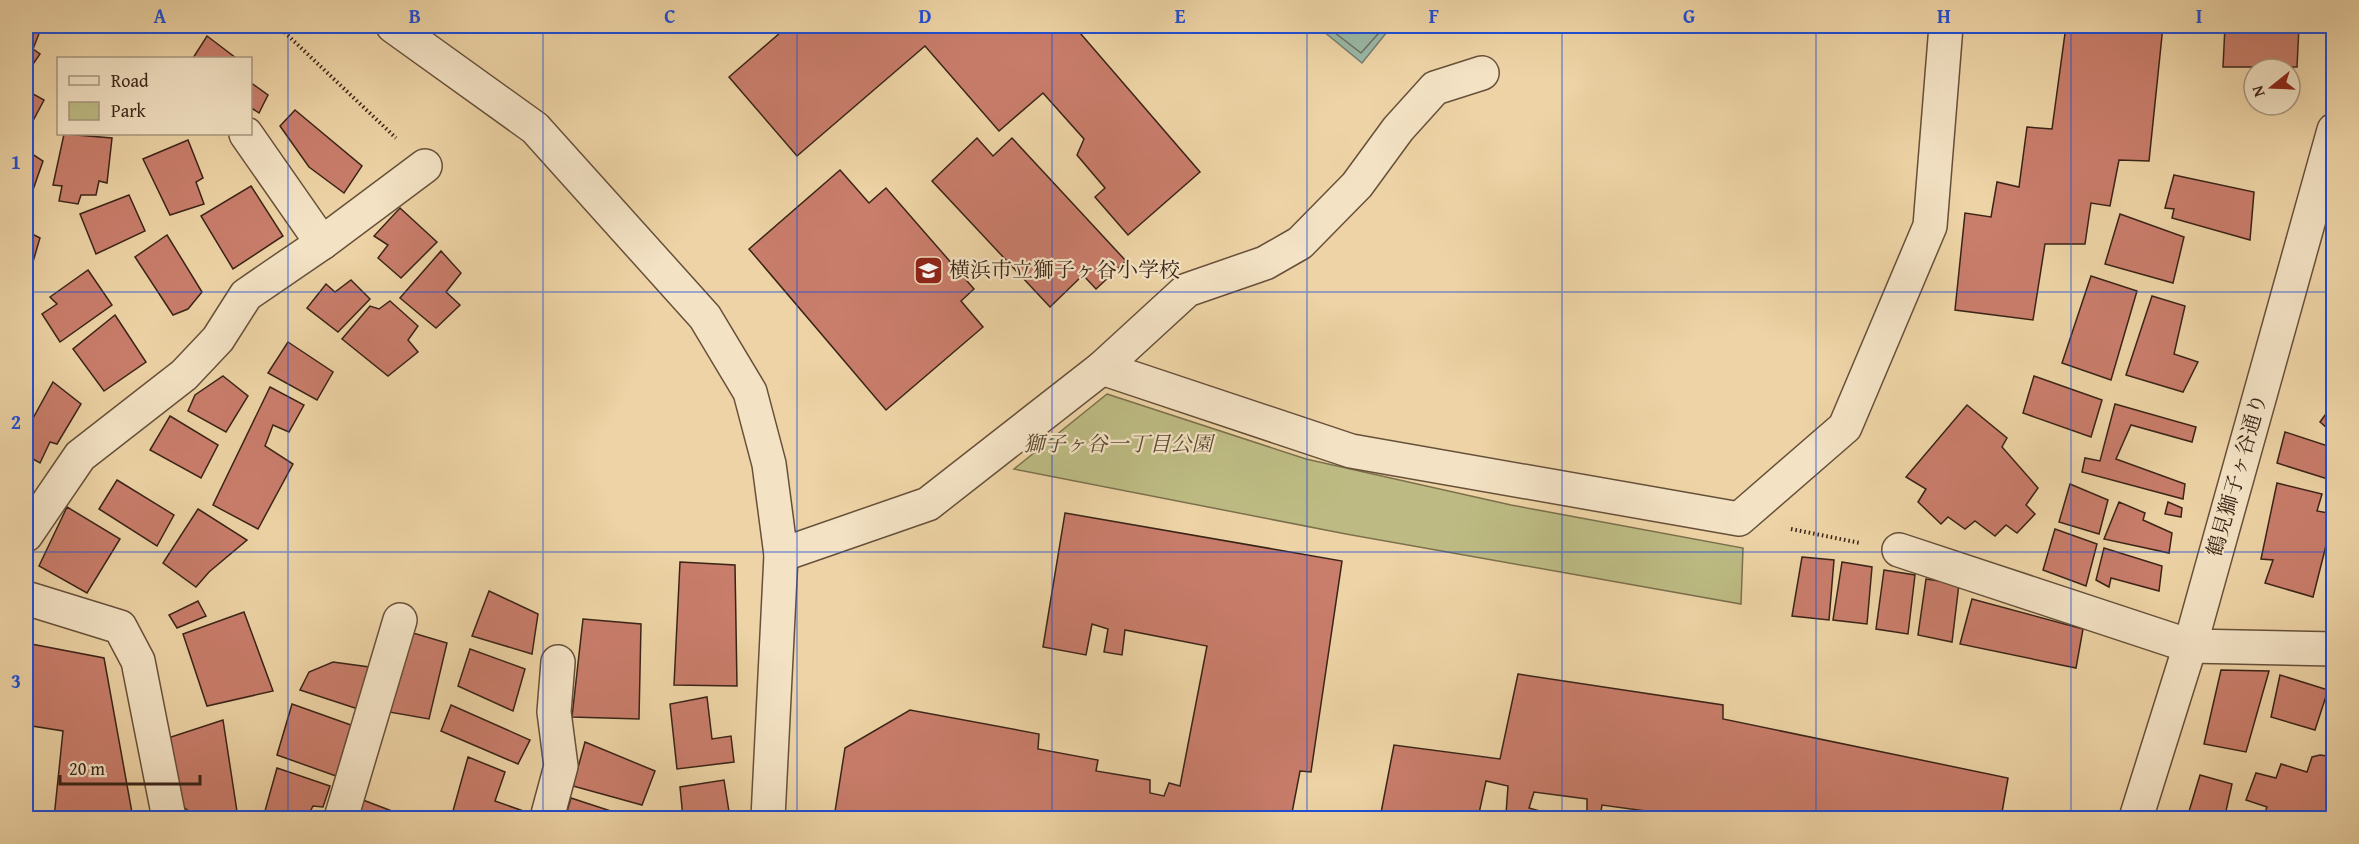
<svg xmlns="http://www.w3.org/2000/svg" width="2359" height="844" font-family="'Gentium Book Plus','Noto Serif JP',serif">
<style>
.green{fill:#bdbb83;stroke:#7c704d;stroke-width:1.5}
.water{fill:#99b8a7;stroke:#737d6d;stroke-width:1.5}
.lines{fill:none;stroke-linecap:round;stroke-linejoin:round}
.shore{stroke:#6a6e5f;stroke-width:1.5}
.building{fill:#c97d6b;stroke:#3a2417;stroke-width:1.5}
.minor-casing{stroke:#67503a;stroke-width:36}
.path{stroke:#3a2417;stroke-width:4;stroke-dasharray:1.5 3;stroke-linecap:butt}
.minor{stroke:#f3e2c4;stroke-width:33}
.grid{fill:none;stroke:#1d4ed8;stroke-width:1.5;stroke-opacity:0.55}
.labels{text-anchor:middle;stroke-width:4.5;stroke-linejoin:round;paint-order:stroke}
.poi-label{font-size:21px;fill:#3a2417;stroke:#f3e2c4;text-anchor:start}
.park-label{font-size:21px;font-style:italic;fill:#5b4a32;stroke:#f3e2c4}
.street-label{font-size:21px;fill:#3a2417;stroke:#f3e2c4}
.neatline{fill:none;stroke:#1d4ed8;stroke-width:2}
.grid-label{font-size:20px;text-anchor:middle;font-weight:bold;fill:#1d4ed8}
</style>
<rect width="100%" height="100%" fill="#edd3a5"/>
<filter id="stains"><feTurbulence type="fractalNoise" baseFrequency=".00333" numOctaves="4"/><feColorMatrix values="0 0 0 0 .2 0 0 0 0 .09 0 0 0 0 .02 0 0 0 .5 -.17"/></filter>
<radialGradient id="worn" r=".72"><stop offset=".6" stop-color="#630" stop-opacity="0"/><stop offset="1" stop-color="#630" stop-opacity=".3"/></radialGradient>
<path class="green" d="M1107 394 1306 459 1511 505 1743 548 1741 604 1346 534 1014 469Z"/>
<path class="water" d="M1317 26H1389L1391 27 1362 63Z"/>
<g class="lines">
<path class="shore" d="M1326 26 1361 53 1385 26"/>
</g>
<g class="building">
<path d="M26 26H42L33 49 40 54 27 73Z"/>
<path d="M788 26H1074L1200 172 1128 235 1095 197 1105 188 1077 155 1084 139 1043 93 999 131 925 46 797 156 729 77Z"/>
<path d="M2066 26H2163L2149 161 2119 160 2110 206 2091 203 2085 244H2045L2033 320 1955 310 1965 213 1991 217 1997 182 2019 187 2027 127 2052 129Z"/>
<path d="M2225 26H2299L2297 67H2223Z"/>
<path d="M207 36 236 58H193Z"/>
<path d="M250 82 268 95 259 113 250 107Z"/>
<path d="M26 90 44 100 27 132 26 131Z"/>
<path d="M295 110 362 166 344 193 309 167 280 126Z"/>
<path d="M64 134 112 138 107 183 99 181 96 195H81L78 204 59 201 62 186 53 185Z"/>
<path d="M977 138 993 156 1012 138 1126 261 1096 289 1083 275 1050 307 932 181Z"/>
<path d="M188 140 203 178 196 182 204 204 170 215 143 159Z"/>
<path d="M26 150 43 161 26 210Z"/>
<path d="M840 170 869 203 886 188 974 289 961 301 983 327 886 410 749 249Z"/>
<path d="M2174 175 2254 192 2250 240 2172 218 2174 209 2165 208Z"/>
<path d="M251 186 283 236 233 269 201 216Z"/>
<path d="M129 195 145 231 96 254 80 214Z"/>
<path d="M400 208 437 242 401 278 378 258 388 245 374 236Z"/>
<path d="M2120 214 2184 237 2173 283 2105 264Z"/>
<path d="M26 231 40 238 27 282 26 281Z"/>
<path d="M167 235 202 292 188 309 173 315 135 257Z"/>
<path d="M441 251 461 273 446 292 460 305 436 328 400 298Z"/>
<path d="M88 270 112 305 60 342 42 314 57 304 50 297Z"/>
<path d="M2091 276 2137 291 2111 380 2062 363Z"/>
<path d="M351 280 370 299 338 332 307 308 326 284 335 292Z"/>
<path d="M2152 296 2185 306 2174 354 2198 362 2183 392 2126 375Z"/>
<path d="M390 301 418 326 408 340 418 352 388 376 342 339 370 306 379 309Z"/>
<path d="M115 315 146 362 104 391 73 349Z"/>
<path d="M288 342 333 372 317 400 268 373Z"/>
<path d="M223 376 248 396 226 432 188 411 195 395Z"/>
<path d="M2034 376 2102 400 2091 437 2023 413Z"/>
<path d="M53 382 81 404 57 444 50 442 40 463 26 455V431Z"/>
<path d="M270 387 304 405 289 432 273 425 265 446 293 464 258 529 213 505Z"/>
<path d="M2334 403V434L2320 422Z"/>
<path d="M2115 404 2196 427 2192 442 2131 425 2116 459 2185 484 2183 499 2082 472 2085 458 2100 461Z"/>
<path d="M1967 405 2007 438 2002 447 2038 488 2026 505 2035 514 2017 533 2006 525 1995 536 1975 521 1965 529 1948 517 1941 524 1918 502 1926 489 1906 477Z"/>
<path d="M170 416 218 445 201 478 150 450Z"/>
<path d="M2285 432 2334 448V481L2277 463Z"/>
<path d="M117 480 174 515 157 546 99 509Z"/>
<path d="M2277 483 2322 494 2317 511 2334 514 2313 597 2265 583 2273 560 2261 559Z"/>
<path d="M2070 484 2108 500 2099 534 2059 522Z"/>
<path d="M2119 502 2145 513 2143 520 2172 533 2169 553 2104 539Z"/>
<path d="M2168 502 2182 508 2181 517 2165 514Z"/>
<path d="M67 507 120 539 87 593 39 566Z"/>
<path d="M198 509 247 540 209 572 196 587 163 563Z"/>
<path d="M1065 513 1342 561 1311 772 1300 771 1291 818H834L845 748 910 710 1039 734 1038 749 1098 760 1096 771 1150 780V793L1164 796 1169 783 1180 786 1207 646 1125 630 1122 655 1104 652 1108 629 1092 624 1086 655 1043 647Z"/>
<path d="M2055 529 2097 544 2086 586 2043 570Z"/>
<path d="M2104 548 2162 566 2159 591 2111 578 2109 587 2096 580Z"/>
<path d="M1802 557 1834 560 1829 620 1792 616Z"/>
<path d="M680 562 735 565 737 686 674 685Z"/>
<path d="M1842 562 1872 567 1867 624 1833 620Z"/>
<path d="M1884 570 1915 575 1908 634 1876 629Z"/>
<path d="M1926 579 1959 584 1952 642 1918 635Z"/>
<path d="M489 591 538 614 532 654 472 636Z"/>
<path d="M1972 599 2083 629 2076 668 1960 644Z"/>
<path d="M198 601 206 616 177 628 169 615Z"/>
<path d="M244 612 273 691 207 706 183 634Z"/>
<path d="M583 619 641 624 639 719 572 717Z"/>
<path d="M413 633 447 643 429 719 389 712Z"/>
<path d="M26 643 104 658 133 818H54L63 731 26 725Z"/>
<path d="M470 649 525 669 513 711 458 686Z"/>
<path d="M333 662 369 667 358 709 300 690 309 672Z"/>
<path d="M2221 670 2269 671 2246 752 2204 744Z"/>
<path d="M1518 674 1723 705V719L2008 778 2001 818H1659L1660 813 1602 805 1600 818H1587V799L1534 792 1529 808 1540 811 1539 818H1525L1506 814 1508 786 1486 781 1478 818H1380L1394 745 1500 759Z"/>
<path d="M2280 675 2328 690 2315 730 2271 717Z"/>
<path d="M707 697 712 739 731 736 734 762 677 769 670 704Z"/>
<path d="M292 704 351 725 336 776 277 755Z"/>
<path d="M451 705 530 740 518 764 441 731Z"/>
<path d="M223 720 238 818H199L179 804 168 738Z"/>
<path d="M585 742 655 771 642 805 573 786Z"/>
<path d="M2320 755 2334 757V818H2263L2267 807 2246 800 2256 773 2276 778 2281 764 2307 772 2312 757Z"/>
<path d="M468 757 505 772 495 801 529 813 527 818H451Z"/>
<path d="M277 768 330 786 323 807 313 806 307 818H263Z"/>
<path d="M2200 775 2232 784 2226 811 2251 818H2187Z"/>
<path d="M724 780 730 818H683L680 787Z"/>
<path d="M571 798 632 818H565Z"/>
<path d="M363 800 397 813 395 818H358Z"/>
</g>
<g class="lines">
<defs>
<g id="minor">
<path d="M393 26 535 128 705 317 750 392 769 464 781 555 768 818"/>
<path d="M246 134 322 243"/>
<path d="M1102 368 1187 290 1265 263 1300 243 1357 185 1398 129 1435 88 1482 73"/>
<path d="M26 535 80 456 184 375 218 339 246 295 322 243 425 166"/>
<path d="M1899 550 2190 646 2334 649"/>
<path d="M781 555 928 504 1102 368 1351 451 1739 519 1845 427 1930 226 1946 26"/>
<path d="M26 598 120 627 138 661 169 818"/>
<path d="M341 818 400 620"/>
<path d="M547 818 561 766 554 712 558 662"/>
<path d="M2136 818 2190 646 2334 130"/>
</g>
</defs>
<use href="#minor" class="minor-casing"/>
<g class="path">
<path d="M278 26 396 138"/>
<path d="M1791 529 1860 543"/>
</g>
<use href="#minor" class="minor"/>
</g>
<path class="grid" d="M288 26V818M543 26V818M797 26V818M1052 26V818M1307 26V818M1562 26V818M1816 26V818M2071 26V818M26 292H2334M26 552H2334"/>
<defs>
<symbol id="school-square" viewBox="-11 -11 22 22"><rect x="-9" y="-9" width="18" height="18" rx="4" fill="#8f2418" stroke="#f3e2c4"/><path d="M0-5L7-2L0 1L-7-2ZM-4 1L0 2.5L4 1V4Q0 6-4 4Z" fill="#fff"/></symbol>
</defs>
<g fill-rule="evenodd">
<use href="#school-square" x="912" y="254" width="33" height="33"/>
</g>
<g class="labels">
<g class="poi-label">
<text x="949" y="277">横浜市立獅子ヶ谷小学校</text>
</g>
<g class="park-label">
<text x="1118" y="451">獅子ヶ谷一丁目公園</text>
</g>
<g class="street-label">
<text transform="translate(2237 475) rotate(-74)" y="7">鶴見獅子ヶ谷通り</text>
</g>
</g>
<rect width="2359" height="844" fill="none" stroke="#edd3a5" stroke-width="66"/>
<rect x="57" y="57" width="195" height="78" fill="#f3e2c4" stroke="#a9967f" stroke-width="1.5"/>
<rect x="69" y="76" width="30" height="9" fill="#f3e2c4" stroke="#a9967f" stroke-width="1.5"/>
<text x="111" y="87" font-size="18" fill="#3a2417">Road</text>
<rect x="69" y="102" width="30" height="18" fill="#bdbb83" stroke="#a9967f" stroke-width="1.5"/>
<text x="111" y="117" font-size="18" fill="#3a2417">Park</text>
<g transform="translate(2272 87) rotate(252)"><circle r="28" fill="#f3e2c4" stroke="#a9967f" stroke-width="1.5"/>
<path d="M0-4.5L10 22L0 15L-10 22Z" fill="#8f2418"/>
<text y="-9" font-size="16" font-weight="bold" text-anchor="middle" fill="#3a2417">N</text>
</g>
<path d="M60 775v9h140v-9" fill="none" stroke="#3a2417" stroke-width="3"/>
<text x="69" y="775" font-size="18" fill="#3a2417" stroke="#f3e2c4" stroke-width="4.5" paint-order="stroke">20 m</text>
<rect x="33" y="33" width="2293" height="778" class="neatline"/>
<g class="grid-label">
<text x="160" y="23">A</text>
<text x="415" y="23">B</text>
<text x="670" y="23">C</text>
<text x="925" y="23">D</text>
<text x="1180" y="23">E</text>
<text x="1434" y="23">F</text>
<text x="1689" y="23">G</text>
<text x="1944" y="23">H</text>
<text x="2199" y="23">I</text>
<text x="16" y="169">1</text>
<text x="16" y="429">2</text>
<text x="16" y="688">3</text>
</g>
<rect width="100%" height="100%" filter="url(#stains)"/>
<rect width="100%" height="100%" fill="url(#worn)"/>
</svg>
